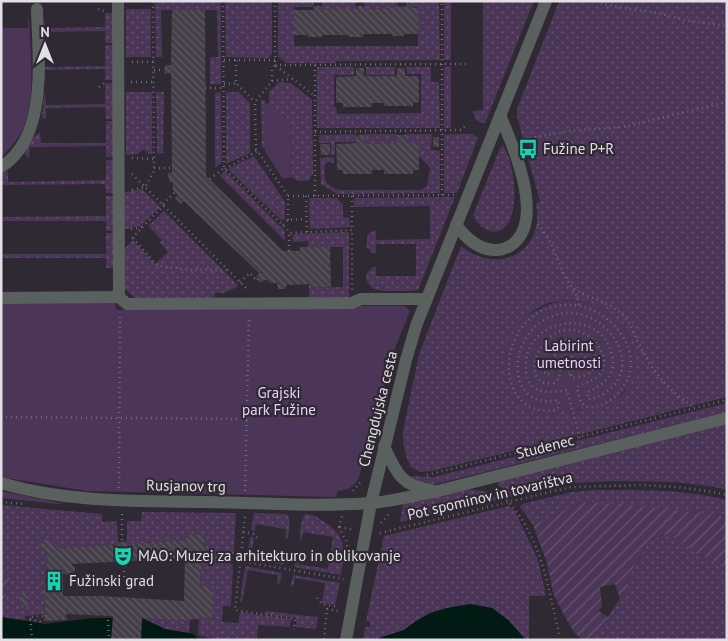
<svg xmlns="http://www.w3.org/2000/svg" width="728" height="641" font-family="'PT Sans',sans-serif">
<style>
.grass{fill:url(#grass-dots)}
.park{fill:#4b3657}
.garden{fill:url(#garden-furrows)}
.water{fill:#021a14}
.building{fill:url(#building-back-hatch);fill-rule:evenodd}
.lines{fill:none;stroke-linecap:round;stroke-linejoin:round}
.path{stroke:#6f6a72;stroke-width:2.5;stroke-dasharray:1 4;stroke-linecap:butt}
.minor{stroke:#5a605e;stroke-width:12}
.labels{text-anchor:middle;stroke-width:4.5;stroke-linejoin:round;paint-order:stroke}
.poi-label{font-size:15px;fill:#e3dfe5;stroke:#2e2932;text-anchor:start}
.park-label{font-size:15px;fill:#ebcffc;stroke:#2e2932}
.street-label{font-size:15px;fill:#e3dfe5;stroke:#2e2932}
</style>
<defs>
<pattern id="grass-dots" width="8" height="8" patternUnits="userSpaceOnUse" patternTransform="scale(1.25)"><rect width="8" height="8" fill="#4b3657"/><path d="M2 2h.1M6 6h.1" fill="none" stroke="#65536f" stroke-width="1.8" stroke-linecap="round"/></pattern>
<pattern id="garden-furrows" width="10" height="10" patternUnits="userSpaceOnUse" patternTransform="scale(1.25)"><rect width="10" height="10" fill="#4b3657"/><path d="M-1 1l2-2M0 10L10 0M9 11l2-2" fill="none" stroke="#65536f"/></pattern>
<pattern id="building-back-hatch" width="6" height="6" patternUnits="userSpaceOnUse" patternTransform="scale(1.25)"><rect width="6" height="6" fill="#443e48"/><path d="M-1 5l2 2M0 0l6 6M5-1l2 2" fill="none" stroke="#5f5962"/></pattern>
</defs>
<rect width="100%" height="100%" fill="#2e2932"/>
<g class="grass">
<path d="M155 1H221V84H210V57H218L217 10H161L162 57H156Z"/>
<path d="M225 1H272V54L268 58 226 57Z"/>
<path d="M278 1H314V7H294V46H418V7H406V1L439 2 440 60 336 61V63H286L278 57Z"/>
<rect x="322" y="1" width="34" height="8"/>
<path d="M364 1H397V8L364 9Z"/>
<rect x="444" y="1" width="7" height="59"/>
<path d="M483 1H534L485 123C477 123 474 119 473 111L483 110Z"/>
<path d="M559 1H727V397L582 434 574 409C578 409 581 411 585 410 611 407 629 397 633 370 643 318 576 281 533 311 529 314 525 321 521 326 517 330 512 336 510 341 506 348 506 356 505 363L551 415 569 408 577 435 432 471 420 472 409 466 410 465C404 454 403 443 403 431L419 354 461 246C499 276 545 252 536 204L540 201 528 159 534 157 529 142 524 144 517 116V109Z"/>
<rect x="126" y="9" width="25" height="48"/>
<path d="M105 13H114V43H105V31L45 32V42H44V17L45 28 105 27Z"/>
<path d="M105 45H114V80H105V69L45 70V81L44 80V56L45 67 105 66Z"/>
<path d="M317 67H354V75H334V107H336L337 114 421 113V74H407V67H431V82H439L440 128H317Z"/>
<rect x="366" y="67" width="29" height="8"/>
<rect x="444" y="67" width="7" height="61"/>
<path d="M279 82 291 83 312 100 313 174 308 181H297L292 177 291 122 269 103V92Z"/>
<path d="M105 83H114V119H106L105 107 46 108V119L42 118 44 94H45L46 105 105 104Z"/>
<path d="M126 92H152V154H148L144 149 138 154 126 155Z"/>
<path d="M156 92H164L163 153 157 154Z"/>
<path d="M221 92 222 162 215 168V93Z"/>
<path d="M226 92H239L250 103V153L226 164Z"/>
<path d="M261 100H265L266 148H262Z"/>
<path d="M106 121H114L115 157H106V146L30 147 29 158 25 155C25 148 34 134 40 133L41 143H106Z"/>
<path d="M356 134V142H335V155H331V143H319V135Z"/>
<path d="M364 134H397V143L364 144Z"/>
<path d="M405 134H432L431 150 440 151V193L337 194 321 184 320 158 334 157V163L328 162 325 165C324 180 323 184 339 190H420L427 186 430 168 419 156V144L406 143Z"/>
<path d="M444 134H472L478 138 457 193H444Z"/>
<path d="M503 145C514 163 519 202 509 222 499 240 479 230 473 215L500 148Z"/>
<path d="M254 156 285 202V218L282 221 228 169Z"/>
<path d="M106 160H115V193H106L105 184 1 185V174L8 171V182L106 180Z"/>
<path d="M225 171 285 231V241L220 176Z"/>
<path d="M142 189 160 207 140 226 122 230V193Z"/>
<path d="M106 196H115V231H106V221H1V217L106 216Z"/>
<path d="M455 197 418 290C411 291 404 291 397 291 384 291 366 293 366 274L373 267H376V276H416V244H376V253H372L366 246 368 234 376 230V240L430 239V206L354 207V198Z"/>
<path d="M309 198H337L343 205V217L349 218 350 227 310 229Z"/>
<path d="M164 211 238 285 237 287 224 293H215L214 299H136L122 286V251L133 240 155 264 168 252 159 242 162 240 148 226Z"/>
<path d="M349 232V299H309V288L343 287V247H308V241L293 242V234Z"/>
<path d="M106 233H115V268H106V258H1V254H106Z"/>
<path d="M727 403V412L436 484 430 485 409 478 412 476 434 477Z"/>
<path d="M727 424V490L714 487 676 482 614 481 571 483 511 497 497 484 501 480Z"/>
<path d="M466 489 489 492 498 500 400 522 403 504Z"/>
<path d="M595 490C639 490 684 489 727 500V518L712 514 582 502 533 525 520 507 522 504 572 492Z"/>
<path d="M1 505 102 514V522L117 521 118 545 54 548V543L51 540H43L41 544V548L47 553 45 590 43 592 45 593 44 614 25 616V620L1 617V609L11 574 1 571Z"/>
<path d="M509 506 515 511 538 560 546 596H529V640H526L508 620 492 608 470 604 416 621 404 630 385 637 373 640H363L365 627H370V622L366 621 384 536Z"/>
<path d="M142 512 236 513 234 554 229 559 233 566 231 606H223L222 622 238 623 240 612 291 619 290 627 258 625 257 640H219L198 635 199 619 212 618 200 586 202 553 205 552 204 534 186 535V540L127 544V521H141Z"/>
<path d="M254 513 287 514 290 521 288 537 285 539 286 529 256 524 255 531 251 530Z"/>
<path d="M305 514C314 514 319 518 326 523 347 538 345 551 341 575L294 567 296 556 298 554V564L328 569 333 537 303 532 301 541C298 535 301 520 305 514Z"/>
<path d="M664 535 680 540 696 554 713 560 727 571V640H592L628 587 630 574 646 545 654 538Z"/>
<path d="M250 537H254L251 556 280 561 282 552 285 554 283 565 247 558Z"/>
<path d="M245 566 282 573 280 583 277 585 278 575 248 570 242 602H240Z"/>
<path d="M293 575 340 583 335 605 322 603 325 583 295 578 293 588 291 585Z"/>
<path d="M265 611 318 617 316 629 296 627V618L264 614Z"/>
<path d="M142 618 190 619 189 633 165 629Z"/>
</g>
<g class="park">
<path d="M28 17 29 19C30 49 36 98 24 126 19 138 11 148 1 157V28H28Z"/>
<path d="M265 103H269L291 122 292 177 283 179 265 152Z"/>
<path d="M1 300H115L116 310 251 309V306H405L410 311 391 358 366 456 364 457C360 475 359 489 338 491L336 497 87 491 1 477Z"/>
<path d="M559 301C572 300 584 301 596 306 633 322 649 368 619 397 613 404 606 409 597 411 589 413 582 409 575 409L582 434 577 435 569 408C563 410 556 414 550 415 542 415 535 413 528 409 502 393 499 355 515 330 525 314 541 307 559 301Z"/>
<path d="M1 491 65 504H58L1 498Z"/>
</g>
<g class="garden">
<path d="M582 502 621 504 712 514 727 518V571L713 560 696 554 680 540 664 535 654 538 646 545 630 574 628 587 620 599 615 584 600 587 602 607 599 611 608 617 592 640H582L574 632 564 615 553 593 547 563 533 525Z"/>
<path d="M1 571 11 574 1 609Z"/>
</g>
<g class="water">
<path d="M470 604 492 608 508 620 526 640H373L404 630 416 621 430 613 447 608Z"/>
<path d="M1 617 45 624 93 618H142L165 629 194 634 198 640H1Z"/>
</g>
<g class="building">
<path d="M397 6 418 8 419 34H404V36H392V34H363V37H349V35H322V37H308V35H294V10H314V7H322V9H356V7H364V9L397 8Z"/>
<path d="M172 10H205L206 176 283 251H300V247H330L331 287 309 288V284L286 285V289H278L277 283H270L266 279 261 283 256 277 259 273 184 201 181 204 175 198 178 195 173 190V183L169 182 168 173H172L171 73 164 74 165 65H171Z"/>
<path d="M356 68H364V76H397V68H405V76H419V102L413 103V106H384V103H372V107H343V103H336V77L356 76Z"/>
<path d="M360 135H364V144L397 143V135H406V143H419V170H413V174H384V170H372V174H343V170H337L336 144 356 143V136Z"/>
<rect x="433" y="137" width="6" height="10"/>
<path d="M320 144H330V155H321Z"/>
<path d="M571 365 574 374 569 376 566 366Z"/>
<path d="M204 534 205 553H202L200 586 213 587 212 618 181 620 142 618 141 640H111L113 616 66 614 67 620 44 621 45 593H43V590H45L47 553 41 548V544L43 540H51L54 543V548L118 545V542H122L127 541V544L186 540V535ZM185 558 184 601 101 596H63V573L69 576 74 573 75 568 71 564Z"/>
<path d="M25 591 28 607 22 608 19 592Z"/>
</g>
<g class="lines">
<g class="path">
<path d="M223 1 224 168 291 233 352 230V290"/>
<path d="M275 1V65L272 69V81L255 102 256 149 288 196V220"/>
<path d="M318 1V7"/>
<path d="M360 1V7"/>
<path d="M401 1V6"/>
<path d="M596 1 612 6 663 14 684 20 727 26"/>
<path d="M98 9 104 11"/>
<path d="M224 60H275"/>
<path d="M236 60V83L255 102"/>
<path d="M132 62H154"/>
<path d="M275 65 467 64"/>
<path d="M315 65V196"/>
<path d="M276 66 315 96"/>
<path d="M154 70H164"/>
<path d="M272 81 293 79"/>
<path d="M131 82H153"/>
<path d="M224 84 236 83"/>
<path d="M99 87 106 82"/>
<path d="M205 88H224"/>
<path d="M315 132 461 130 467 124"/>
<path d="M525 139 576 130 602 129 628 126 727 102"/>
<path d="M132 158 154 159"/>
<path d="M154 168H172"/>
<path d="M225 169 257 151"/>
<path d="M132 174 248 290"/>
<path d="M210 179 224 168"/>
<path d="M132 190 145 187 154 171 153 1"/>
<path d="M442 195V1"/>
<path d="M288 196 454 195"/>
<path d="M306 196 307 232"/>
<path d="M352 196V230"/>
<path d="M163 204 175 192"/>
<path d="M538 224C552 241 555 255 564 274 569 285 578 293 579 306"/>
<path d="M283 225 288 220 306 219"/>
<path d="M131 229 142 227"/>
<path d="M132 238 164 205"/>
<path d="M133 238 156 264 160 266 188 270H229"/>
<path d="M289 251V234L291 233"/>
<path d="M240 282 250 273 257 281 258 279"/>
<path d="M574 289C591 300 613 302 626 319 633 327 635 337 640 346 653 372 671 393 695 408"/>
<path d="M571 375 572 378C578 377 586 376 590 372 611 356 573 327 551 347 544 353 542 363 544 372L547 375C554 371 550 364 554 357 563 342 581 348 587 361L586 364 581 365 572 357 564 359C559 367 563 377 554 383 514 389 542 313 583 333 598 341 614 363 597 377 591 382 583 383 577 387L581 403 587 407C596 408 604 404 612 399 656 364 615 304 567 305 495 306 488 420 556 410L559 406 558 400C499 412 507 318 566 313 607 310 645 365 606 392 600 396 595 399 588 399L587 393C594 388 603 385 608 378 613 371 614 363 612 356 604 308 530 315 526 362 524 393 543 394 567 390L580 438"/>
<path d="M1 417 247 419"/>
<path d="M427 475 727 400"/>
<path d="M119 488 120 316"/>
<path d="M496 489C542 531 546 581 560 637"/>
<path d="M245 491 249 317"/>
<path d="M353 491 362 480"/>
<path d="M1 502 25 504"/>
<path d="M122 514V542"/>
<path d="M245 517 235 610 295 619 294 630"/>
<path d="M381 523 389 514"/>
<path d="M339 527 342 516"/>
<path d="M339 527 346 541 348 551"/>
<path d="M340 527 354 530"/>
<path d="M243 532 254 534 259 540"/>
<path d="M380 533 571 487 644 485 677 487 713 492 727 495"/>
<path d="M124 561V580"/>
<path d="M240 561 344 579"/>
<path d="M317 598 322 604 339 607"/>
<path d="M30 619 41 622 40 619"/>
<path d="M108 620 109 640"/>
<path d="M324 639 327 609 338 611"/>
<path d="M32 640 30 617 44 616"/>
</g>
<g class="minor">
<path d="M118 1 119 297 127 304 352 303 361 299H427"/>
<path d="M1 167C49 137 38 57 37 9"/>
<path d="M456 225C466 238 479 251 497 250 505 250 513 245 517 240 542 213 513 145 500 115"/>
<path d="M1 298 119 297"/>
<path d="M384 446C395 470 401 487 431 490"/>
<path d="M1 483C68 503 139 501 208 502 262 503 317 507 371 503 394 501 416 495 438 491L727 418"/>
<path d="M346 640 371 503 406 360 416 326 546 1"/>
</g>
</g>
<defs>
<symbol id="bus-bare" viewBox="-9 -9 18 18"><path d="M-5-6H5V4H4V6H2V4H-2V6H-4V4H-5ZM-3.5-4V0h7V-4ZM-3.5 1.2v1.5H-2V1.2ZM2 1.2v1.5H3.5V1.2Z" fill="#15d5b3" stroke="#2e2932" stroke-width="2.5" paint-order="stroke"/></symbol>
<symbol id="theatre-bare" viewBox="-9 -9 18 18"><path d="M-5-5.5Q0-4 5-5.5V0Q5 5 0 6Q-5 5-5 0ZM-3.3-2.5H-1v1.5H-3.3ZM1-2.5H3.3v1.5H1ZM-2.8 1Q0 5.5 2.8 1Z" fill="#15d5b3" stroke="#2e2932" stroke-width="2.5" paint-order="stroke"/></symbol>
<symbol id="building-bare" viewBox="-9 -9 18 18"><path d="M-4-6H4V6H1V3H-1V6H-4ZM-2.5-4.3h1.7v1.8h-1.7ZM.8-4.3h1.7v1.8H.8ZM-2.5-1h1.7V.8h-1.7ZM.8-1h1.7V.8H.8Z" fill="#15d5b3" stroke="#2e2932" stroke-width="2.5" paint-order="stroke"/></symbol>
</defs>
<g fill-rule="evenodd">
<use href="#bus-bare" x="514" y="135" width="28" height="28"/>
<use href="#theatre-bare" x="109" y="542" width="28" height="28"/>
<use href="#building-bare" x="40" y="567" width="28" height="28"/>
</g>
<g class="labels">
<g class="poi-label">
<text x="543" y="154">Fužine P+R</text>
<text x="138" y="561">MAO: Muzej za arhitekturo in oblikovanje</text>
<text x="69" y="586">Fužinski grad</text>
</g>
<g class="park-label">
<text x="569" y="351">Labirint<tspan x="569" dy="17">umetnosti</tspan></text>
<text x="279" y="398">Grajski<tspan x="279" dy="17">park Fužine</tspan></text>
</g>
<g class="street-label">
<text transform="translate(378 409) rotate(-76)" y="5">Chengdujska cesta</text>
<text transform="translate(545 447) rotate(-14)" y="5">Studenec</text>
<text transform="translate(186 486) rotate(1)" y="5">Rusjanov trg</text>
<text transform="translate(490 496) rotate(-13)" y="5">Pot spominov in tovarištva</text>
</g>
</g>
<rect width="728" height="641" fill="none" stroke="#e3dfe5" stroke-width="5"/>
<g transform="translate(45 45)" stroke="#2e2932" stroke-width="4" paint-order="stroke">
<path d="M0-4L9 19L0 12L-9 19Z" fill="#e3dfe5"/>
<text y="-8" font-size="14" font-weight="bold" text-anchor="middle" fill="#e3dfe5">N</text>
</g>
</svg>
